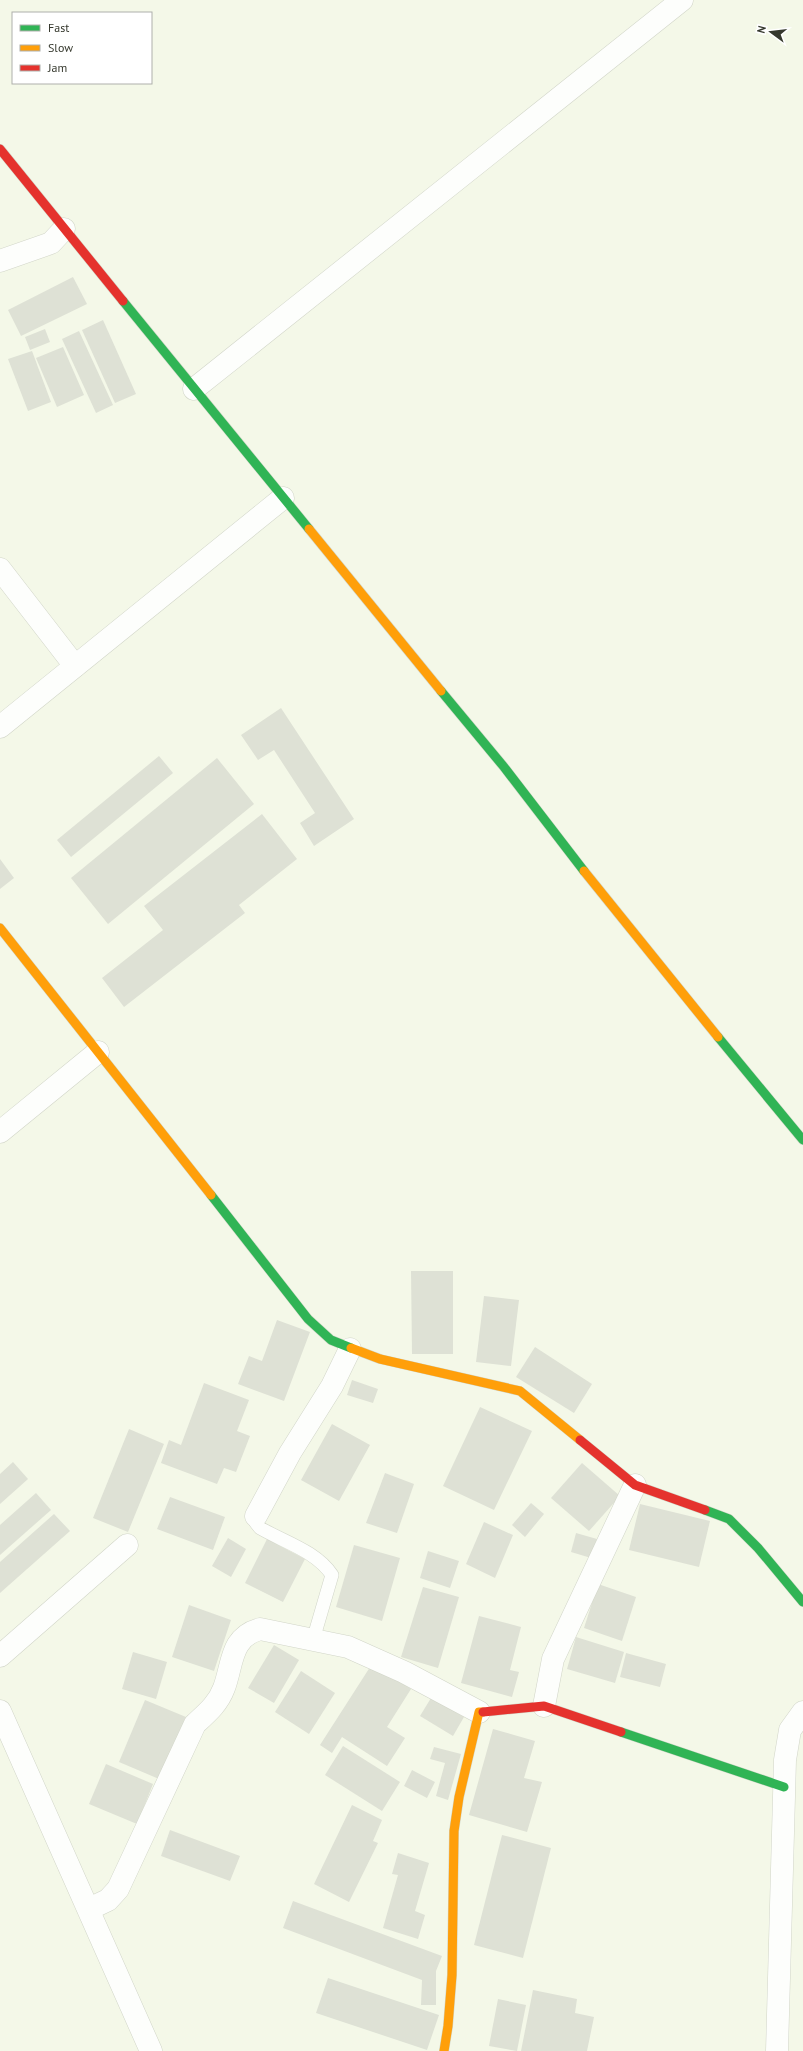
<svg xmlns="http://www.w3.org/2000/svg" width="803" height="2051" font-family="'PT Sans',sans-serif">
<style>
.building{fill:#dee1d5}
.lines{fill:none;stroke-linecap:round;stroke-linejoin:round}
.lane-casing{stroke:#d1d5c8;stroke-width:14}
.street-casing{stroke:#d1d5c8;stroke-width:23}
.fast-casing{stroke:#d1d5c8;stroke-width:10}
.slow-casing{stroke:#d1d5c8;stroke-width:10}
.jam-casing{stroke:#d1d5c8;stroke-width:10}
.lane{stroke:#fdfefc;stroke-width:13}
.street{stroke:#fdfefc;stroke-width:22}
.fast{stroke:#30b455;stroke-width:9}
.slow{stroke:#ff9f0a;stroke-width:9}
.jam{stroke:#e5322d;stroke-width:9}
</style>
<rect width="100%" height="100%" fill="#f4f8e8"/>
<g class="building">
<path d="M73 277 87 304 21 336 8 310Z"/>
<path d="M103 320 136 394 115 403 82 330Z"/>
<path d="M45 329 50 342 30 350 25 337Z"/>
<path d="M79 331 113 405 96 413 62 339Z"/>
<path d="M63 347 84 395 57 407 36 358Z"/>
<path d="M32 351 51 402 28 411 8 359Z"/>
<path d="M281 708 354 819 314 846 300 823 315 813 274 750 258 760 241 735Z"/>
<path d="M159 756 173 773 71 857 57 840Z"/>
<path d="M217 758 254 804 108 924 71 878Z"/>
<path d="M262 814 297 859 239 905 245 913 124 1007 102 978 163 930 144 906Z"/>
<path d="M0 859 14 878 0 889Z"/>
<path d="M411 1271H453V1354H412Z"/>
<path d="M484 1296 519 1300 511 1366 476 1362Z"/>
<path d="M277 1320 310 1332 284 1401 238 1384 249 1356 262 1361Z"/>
<path d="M535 1347 592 1384 574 1413 516 1377Z"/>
<path d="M352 1380 378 1389 373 1403 347 1395Z"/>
<path d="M204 1383 249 1400 237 1431 250 1436 236 1472 224 1468 217 1484 161 1463 169 1440 181 1445Z"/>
<path d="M480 1407 532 1431 494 1510 443 1486Z"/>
<path d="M332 1424 370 1445 339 1501 301 1480Z"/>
<path d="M129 1429 164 1444 128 1532 93 1518Z"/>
<path d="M13 1462 28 1479 0 1504V1474Z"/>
<path d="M582 1463 620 1496 589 1531 551 1498Z"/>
<path d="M385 1473 414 1484 397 1533 366 1523Z"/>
<path d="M36 1493 51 1510 0 1555V1525Z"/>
<path d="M170 1497 225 1517 213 1550 157 1529Z"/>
<path d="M531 1503 544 1514 525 1537 512 1525Z"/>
<path d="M640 1504 710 1521 699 1567 629 1550Z"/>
<path d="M54 1514 70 1531 0 1593V1562Z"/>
<path d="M484 1522 513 1535 495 1578 466 1564Z"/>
<path d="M576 1533 597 1539 591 1558 571 1552Z"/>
<path d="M228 1538 246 1549 231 1577 212 1566Z"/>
<path d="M267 1539 305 1559 283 1602 245 1583Z"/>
<path d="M354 1545 400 1558 382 1621 336 1607Z"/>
<path d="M428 1551 459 1561 450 1588 420 1578Z"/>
<path d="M598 1584 636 1597 622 1641 584 1628Z"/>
<path d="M423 1587 459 1597 438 1668 401 1657Z"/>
<path d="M189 1605 231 1620 214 1671 172 1657Z"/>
<path d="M479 1616 521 1627 510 1670 519 1672 512 1697 461 1683Z"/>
<path d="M576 1637 624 1652 615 1683 567 1669Z"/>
<path d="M274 1645 299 1660 274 1703 248 1688Z"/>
<path d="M133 1652 167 1662 156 1699 122 1689Z"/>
<path d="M626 1653 666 1664 660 1687 620 1677Z"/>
<path d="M372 1664 411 1689 387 1727 405 1738 387 1766 342 1737 332 1753 320 1745Z"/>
<path d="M301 1671 335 1693 309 1734 275 1712Z"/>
<path d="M431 1698 464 1717 453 1736 420 1716Z"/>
<path d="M145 1700 186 1717 159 1779 119 1762Z"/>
<path d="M493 1729 535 1741 524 1778 542 1782 527 1832 469 1815Z"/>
<path d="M343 1746 400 1782 382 1811 325 1775Z"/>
<path d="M434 1747 461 1754 448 1800 436 1796 445 1763 430 1759Z"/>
<path d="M106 1764 153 1784 137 1824 89 1804Z"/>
<path d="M412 1770 435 1782 427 1798 404 1786Z"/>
<path d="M352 1805 382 1820 373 1841 378 1843 349 1902 314 1884Z"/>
<path d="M170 1830 240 1856 230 1881 161 1856Z"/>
<path d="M502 1835 551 1848 523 1958 474 1945Z"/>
<path d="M398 1853 429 1863 415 1911 425 1915 418 1939 383 1928 398 1875 392 1874Z"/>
<path d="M293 1901 442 1956 436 1971V2005H421L422 1980 283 1928Z"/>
<path d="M328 1978 439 2015 427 2050 316 2013Z"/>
<path d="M533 1990 577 1999 575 2013 594 2017 587 2051H521Z"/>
<path d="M498 1999 526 2005 517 2051 489 2046Z"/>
</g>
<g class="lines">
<defs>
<path id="lane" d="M256 1516V1523L260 1528C284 1542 316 1551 332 1575L313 1640"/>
<g id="street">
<path d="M0 261 51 243 64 229"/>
<path d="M194 389 682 0"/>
<path d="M0 569 75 666"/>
<path d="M0 727 283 498"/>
<path d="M0 1132 98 1052"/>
<path d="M256 1516 290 1453 332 1386 350 1349"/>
<path d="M0 1656 127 1545"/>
<path d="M544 1706 553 1659 635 1485"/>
<path d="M0 1711 151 2051"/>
<path d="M89 1909 108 1900 118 1889 195 1724C207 1713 218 1704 224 1688 233 1664 230 1637 260 1629L348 1647 404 1672 479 1712"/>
<path d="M777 2051 785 1760 790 1730 803 1712"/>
</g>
<g id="fast">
<path d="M123 301 309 529"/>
<path d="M441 691 504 767 584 871"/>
<path d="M718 1037 803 1140"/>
<path d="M211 1195 308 1319 331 1340 351 1348"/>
<path d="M705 1510 729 1519 758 1548 803 1602"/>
<path d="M621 1732 784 1787"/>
</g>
<g id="slow">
<path d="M309 529 441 691"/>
<path d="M584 871 718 1037"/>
<path d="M0 928 211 1195"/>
<path d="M351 1348 380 1359 520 1391 580 1440"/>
<path d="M444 2051 448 2026 452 1975 454 1831 459 1797 479 1712H483"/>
</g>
<g id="jam">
<path d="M0 149 123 301"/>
<path d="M580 1440 635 1485 705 1510"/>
<path d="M483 1712 544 1706 621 1732"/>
</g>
</defs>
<use href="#lane" class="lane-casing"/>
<use href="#street" class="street-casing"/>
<use href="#fast" class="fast-casing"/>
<use href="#slow" class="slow-casing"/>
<use href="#jam" class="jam-casing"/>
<use href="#lane" class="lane"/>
<use href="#street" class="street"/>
<use href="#fast" class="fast"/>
<use href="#slow" class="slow"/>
<use href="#jam" class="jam"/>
</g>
<rect x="12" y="12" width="140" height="72" fill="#ffffff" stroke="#aeafab"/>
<rect x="20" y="25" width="20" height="6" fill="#30b455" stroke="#aeafab"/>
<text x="48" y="32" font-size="12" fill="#35382d">Fast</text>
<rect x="20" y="45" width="20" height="6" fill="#ff9f0a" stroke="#aeafab"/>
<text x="48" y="52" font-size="12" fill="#35382d">Slow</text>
<rect x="20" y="65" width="20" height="6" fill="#e5322d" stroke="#aeafab"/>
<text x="48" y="72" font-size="12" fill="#35382d">Jam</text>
<g transform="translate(771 32) rotate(285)" stroke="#ffffff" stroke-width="3" paint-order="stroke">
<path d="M0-3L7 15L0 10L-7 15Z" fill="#35382d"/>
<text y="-6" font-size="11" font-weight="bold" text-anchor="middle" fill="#35382d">N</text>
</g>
</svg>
